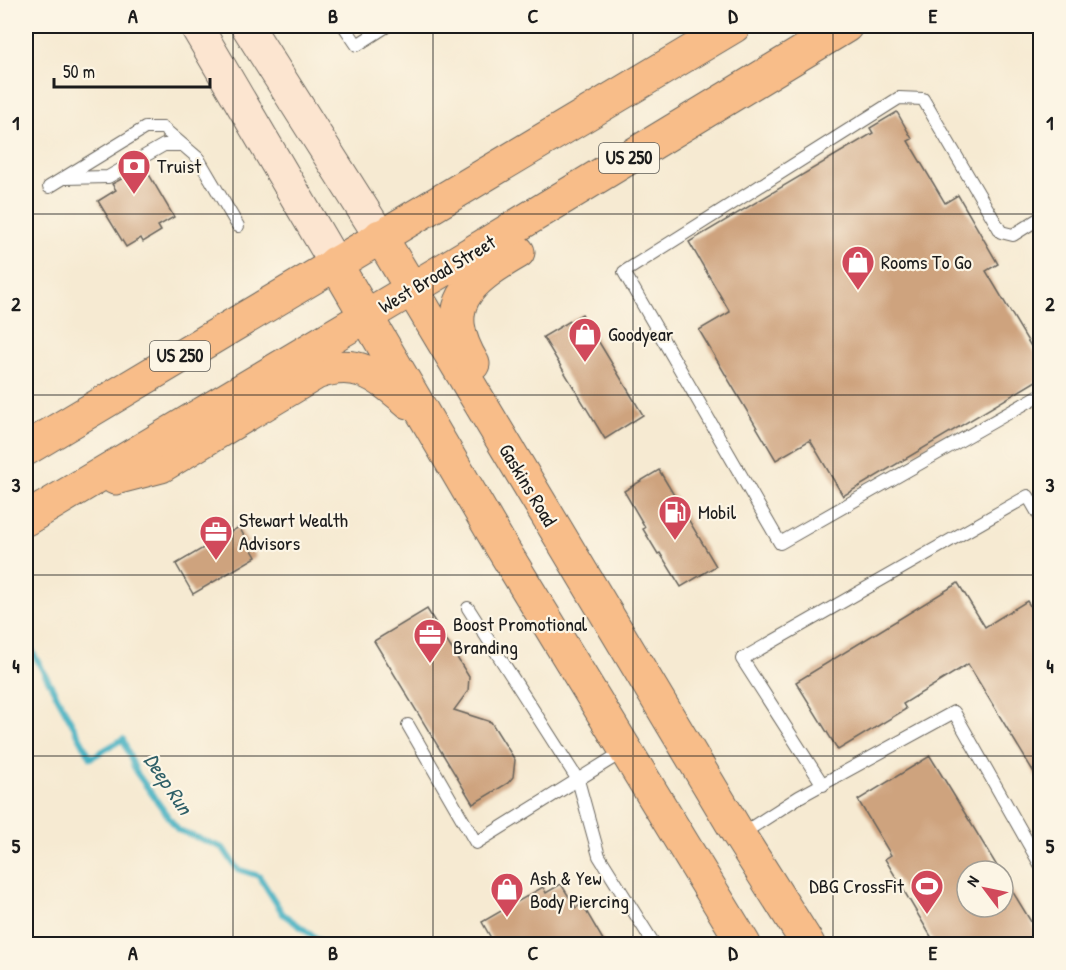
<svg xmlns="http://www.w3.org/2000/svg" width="1066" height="970" font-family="'Patrick Hand',sans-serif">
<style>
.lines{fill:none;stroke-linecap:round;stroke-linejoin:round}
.stream{stroke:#45b1c2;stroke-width:6}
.building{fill:#cea37e}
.service-casing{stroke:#68645c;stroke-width:14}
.secondary-casing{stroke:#68645c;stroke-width:34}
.primary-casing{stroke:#68645c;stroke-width:35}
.service{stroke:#fff;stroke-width:12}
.secondary{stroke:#fce5d0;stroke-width:32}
.primary{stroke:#f8bd89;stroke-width:33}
.grid{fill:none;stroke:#1c1c1c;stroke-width:1.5;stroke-opacity:0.55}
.labels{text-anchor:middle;stroke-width:4.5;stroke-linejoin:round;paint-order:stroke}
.shield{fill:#fcf5e5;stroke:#5f5d58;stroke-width:1.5}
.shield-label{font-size:18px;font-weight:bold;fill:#1c1c1c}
.poi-label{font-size:20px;fill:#1c1c1c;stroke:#fcf5e5;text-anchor:start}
.street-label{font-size:20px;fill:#1c1c1c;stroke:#fcf5e5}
.water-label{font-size:21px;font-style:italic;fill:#2e5f67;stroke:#fcf5e5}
.neatline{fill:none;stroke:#1c1c1c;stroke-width:2}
.grid-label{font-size:20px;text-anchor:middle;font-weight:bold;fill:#1c1c1c}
</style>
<rect width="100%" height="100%" fill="#fcf5e5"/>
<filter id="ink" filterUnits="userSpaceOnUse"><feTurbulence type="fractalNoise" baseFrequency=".0167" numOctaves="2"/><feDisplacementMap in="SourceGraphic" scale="12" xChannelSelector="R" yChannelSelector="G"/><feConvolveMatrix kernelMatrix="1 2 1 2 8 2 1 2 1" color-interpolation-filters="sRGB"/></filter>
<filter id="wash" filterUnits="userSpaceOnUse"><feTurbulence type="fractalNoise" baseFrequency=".008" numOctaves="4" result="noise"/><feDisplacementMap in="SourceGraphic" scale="24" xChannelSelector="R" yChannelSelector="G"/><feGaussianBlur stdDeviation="1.35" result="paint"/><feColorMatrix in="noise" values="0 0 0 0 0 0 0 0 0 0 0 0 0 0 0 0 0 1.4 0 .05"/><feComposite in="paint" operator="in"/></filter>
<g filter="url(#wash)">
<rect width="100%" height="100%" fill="#f6ead2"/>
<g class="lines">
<path class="stream" d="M26 640 91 758 123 739 136 772 178 830 223 848 237 869 259 876 283 914 324 944"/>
</g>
<g id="blocks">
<g class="building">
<path d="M897 112 912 139 908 141 945 203 958 195 998 264 986 271 1041 363V378L843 496 810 440 776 460 699 330 730 312 689 242 873 133 870 128Z"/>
<path d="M138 170 141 175 147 171 174 217 158 226 161 231 143 242 141 238 126 247 98 201 116 190 112 184Z"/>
<path d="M582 314 643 415 605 439 543 337Z"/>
<path d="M659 470 716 566 681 587 660 553 658 554 643 529 645 527 624 491Z"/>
<path d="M239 527 256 557 193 594 176 564Z"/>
<path d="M958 583 985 627 1027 601 1041 623V784L968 664 903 704 906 709 838 750 796 682Z"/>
<path d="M427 609 469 677 468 691 454 710 491 722 515 760 513 777 508 783 473 804 374 641Z"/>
<path d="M930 756 1000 871H967V907H1003V876L1041 938V945H936L885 859 891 855 858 800Z"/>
<path d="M561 884 576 908 582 904 606 945H495L482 922 543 887 546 893Z"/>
</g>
</g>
</g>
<g filter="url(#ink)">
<use href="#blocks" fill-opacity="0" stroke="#68645c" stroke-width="1.5"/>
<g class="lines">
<defs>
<g id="service">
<path d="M344 26 357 45 387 26"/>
<path d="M65 178 108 177 164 145H182"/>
<path d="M49 187 145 128H163L198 158 238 226"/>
<path d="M1040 218 1013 235 1001 232 923 99 899 98 624 272 780 543 1040 395"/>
<path d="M468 608 578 780 599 856 654 944"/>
<path d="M408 725 476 843 624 751"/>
<path d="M823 785 742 659 1028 496 1040 517"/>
<path d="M740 835 799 797 954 712 1040 864"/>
</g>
<g id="secondary">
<path d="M196 26 335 263"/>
<path d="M247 26 380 236"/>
</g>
<g id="primary">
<path d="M380 236 739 835 808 944"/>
<path d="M335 263 498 541 744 944"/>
<path d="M473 364C438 305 468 281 518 252"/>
<path d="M26 449 734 26"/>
<path d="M115 478 161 466 316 373C358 357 379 377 409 402"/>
<path d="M26 519 447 268 846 26"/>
</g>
</defs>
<use href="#service" class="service-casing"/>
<use href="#secondary" class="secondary-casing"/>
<use href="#primary" class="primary-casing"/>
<use href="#service" class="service"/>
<use href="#secondary" class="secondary"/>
<use href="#primary" class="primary"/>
</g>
</g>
<path class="grid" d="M233 26V944M433 26V944M633 26V944M833 26V944M26 214H1040M26 395H1040M26 575H1040M26 756H1040"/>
<defs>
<symbol id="bank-pin" viewBox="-11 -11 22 30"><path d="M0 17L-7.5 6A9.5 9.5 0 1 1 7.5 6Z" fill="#d1495b" stroke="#fcf5e5"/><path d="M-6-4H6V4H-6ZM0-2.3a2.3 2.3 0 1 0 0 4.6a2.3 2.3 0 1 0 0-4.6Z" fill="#fff"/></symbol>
<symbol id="shop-pin" viewBox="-11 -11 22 30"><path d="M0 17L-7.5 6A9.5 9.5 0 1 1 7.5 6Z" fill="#d1495b" stroke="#fcf5e5"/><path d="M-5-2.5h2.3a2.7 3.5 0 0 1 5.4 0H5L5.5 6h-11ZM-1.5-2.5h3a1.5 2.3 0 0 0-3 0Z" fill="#fff"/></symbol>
<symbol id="fuel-pin" viewBox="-11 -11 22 30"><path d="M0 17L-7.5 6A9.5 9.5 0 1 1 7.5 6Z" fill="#d1495b" stroke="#fcf5e5"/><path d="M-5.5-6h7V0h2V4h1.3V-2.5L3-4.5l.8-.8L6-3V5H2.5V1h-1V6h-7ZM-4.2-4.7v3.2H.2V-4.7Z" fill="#fff"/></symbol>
<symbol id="office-pin" viewBox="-11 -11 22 30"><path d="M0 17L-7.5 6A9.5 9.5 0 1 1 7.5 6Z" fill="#d1495b" stroke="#fcf5e5"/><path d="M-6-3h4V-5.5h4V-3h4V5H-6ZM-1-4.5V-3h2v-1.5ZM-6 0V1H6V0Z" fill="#fff"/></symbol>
<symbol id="stadium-pin" viewBox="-11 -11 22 30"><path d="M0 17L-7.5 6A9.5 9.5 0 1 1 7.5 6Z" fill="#d1495b" stroke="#fcf5e5"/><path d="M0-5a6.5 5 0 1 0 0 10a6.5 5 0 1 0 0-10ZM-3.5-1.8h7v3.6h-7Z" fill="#fff"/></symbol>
</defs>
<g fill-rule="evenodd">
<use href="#bank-pin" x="115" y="147" width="38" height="52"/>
<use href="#shop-pin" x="839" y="243" width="38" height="52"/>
<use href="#shop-pin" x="566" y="315" width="38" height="52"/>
<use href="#fuel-pin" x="656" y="493" width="38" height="52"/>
<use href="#office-pin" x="197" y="513" width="38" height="52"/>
<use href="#office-pin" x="411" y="616" width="38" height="52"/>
<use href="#stadium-pin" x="908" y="867" width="38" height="52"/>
<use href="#shop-pin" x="488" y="870" width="38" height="52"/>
</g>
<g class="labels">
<g class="shield">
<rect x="599" y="143" width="60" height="30" rx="4.5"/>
<rect x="150" y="341" width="60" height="30" rx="4.5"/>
</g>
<g class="shield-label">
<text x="629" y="164">US 250</text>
<text x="180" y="362">US 250</text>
</g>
<g class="poi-label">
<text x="157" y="173">Truist</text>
<text x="881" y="269">Rooms To Go</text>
<text x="608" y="341">Goodyear</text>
<text x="698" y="519">Mobil</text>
<text x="239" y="527">Stewart Wealth<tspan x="239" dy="23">Advisors</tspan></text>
<text x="453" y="631">Boost Promotional<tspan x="453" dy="23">Branding</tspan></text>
<text x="530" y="885">Ash &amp; Yew<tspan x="530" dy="23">Body Piercing</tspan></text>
<text x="904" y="893" text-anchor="end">DBG CrossFit</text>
</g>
<g class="street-label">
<text transform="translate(437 274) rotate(-31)" y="7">West Broad Street</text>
<text transform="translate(528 485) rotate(59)" y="7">Gaskins Road</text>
</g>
<g class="water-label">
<text transform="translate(168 784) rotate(56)" y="7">Deep Run</text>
</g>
</g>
<rect width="1066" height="970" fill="none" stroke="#fcf5e5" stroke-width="66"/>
<g transform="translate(985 889) rotate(302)"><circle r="28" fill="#fcf5e5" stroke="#a29e95" stroke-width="1.5"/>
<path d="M0-4.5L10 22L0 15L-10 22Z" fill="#d1495b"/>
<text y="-9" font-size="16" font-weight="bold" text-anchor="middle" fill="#1c1c1c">N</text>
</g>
<path d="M54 78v9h156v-9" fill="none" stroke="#1c1c1c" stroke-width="3"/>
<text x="63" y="78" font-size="18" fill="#1c1c1c" stroke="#fcf5e5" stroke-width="4.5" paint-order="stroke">50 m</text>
<rect x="33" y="33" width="1000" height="904" class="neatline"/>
<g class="grid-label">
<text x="133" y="23">A</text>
<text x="333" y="23">B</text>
<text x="533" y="23">C</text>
<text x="733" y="23">D</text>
<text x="933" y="23">E</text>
<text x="16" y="130">1</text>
<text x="1050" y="130">1</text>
<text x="16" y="311">2</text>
<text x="1050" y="311">2</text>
<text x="16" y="492">3</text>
<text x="1050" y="492">3</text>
<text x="16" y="673">4</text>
<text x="1050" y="673">4</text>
<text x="16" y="853">5</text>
<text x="1050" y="853">5</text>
<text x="133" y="960">A</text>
<text x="333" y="960">B</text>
<text x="533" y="960">C</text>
<text x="733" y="960">D</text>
<text x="933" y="960">E</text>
</g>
</svg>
